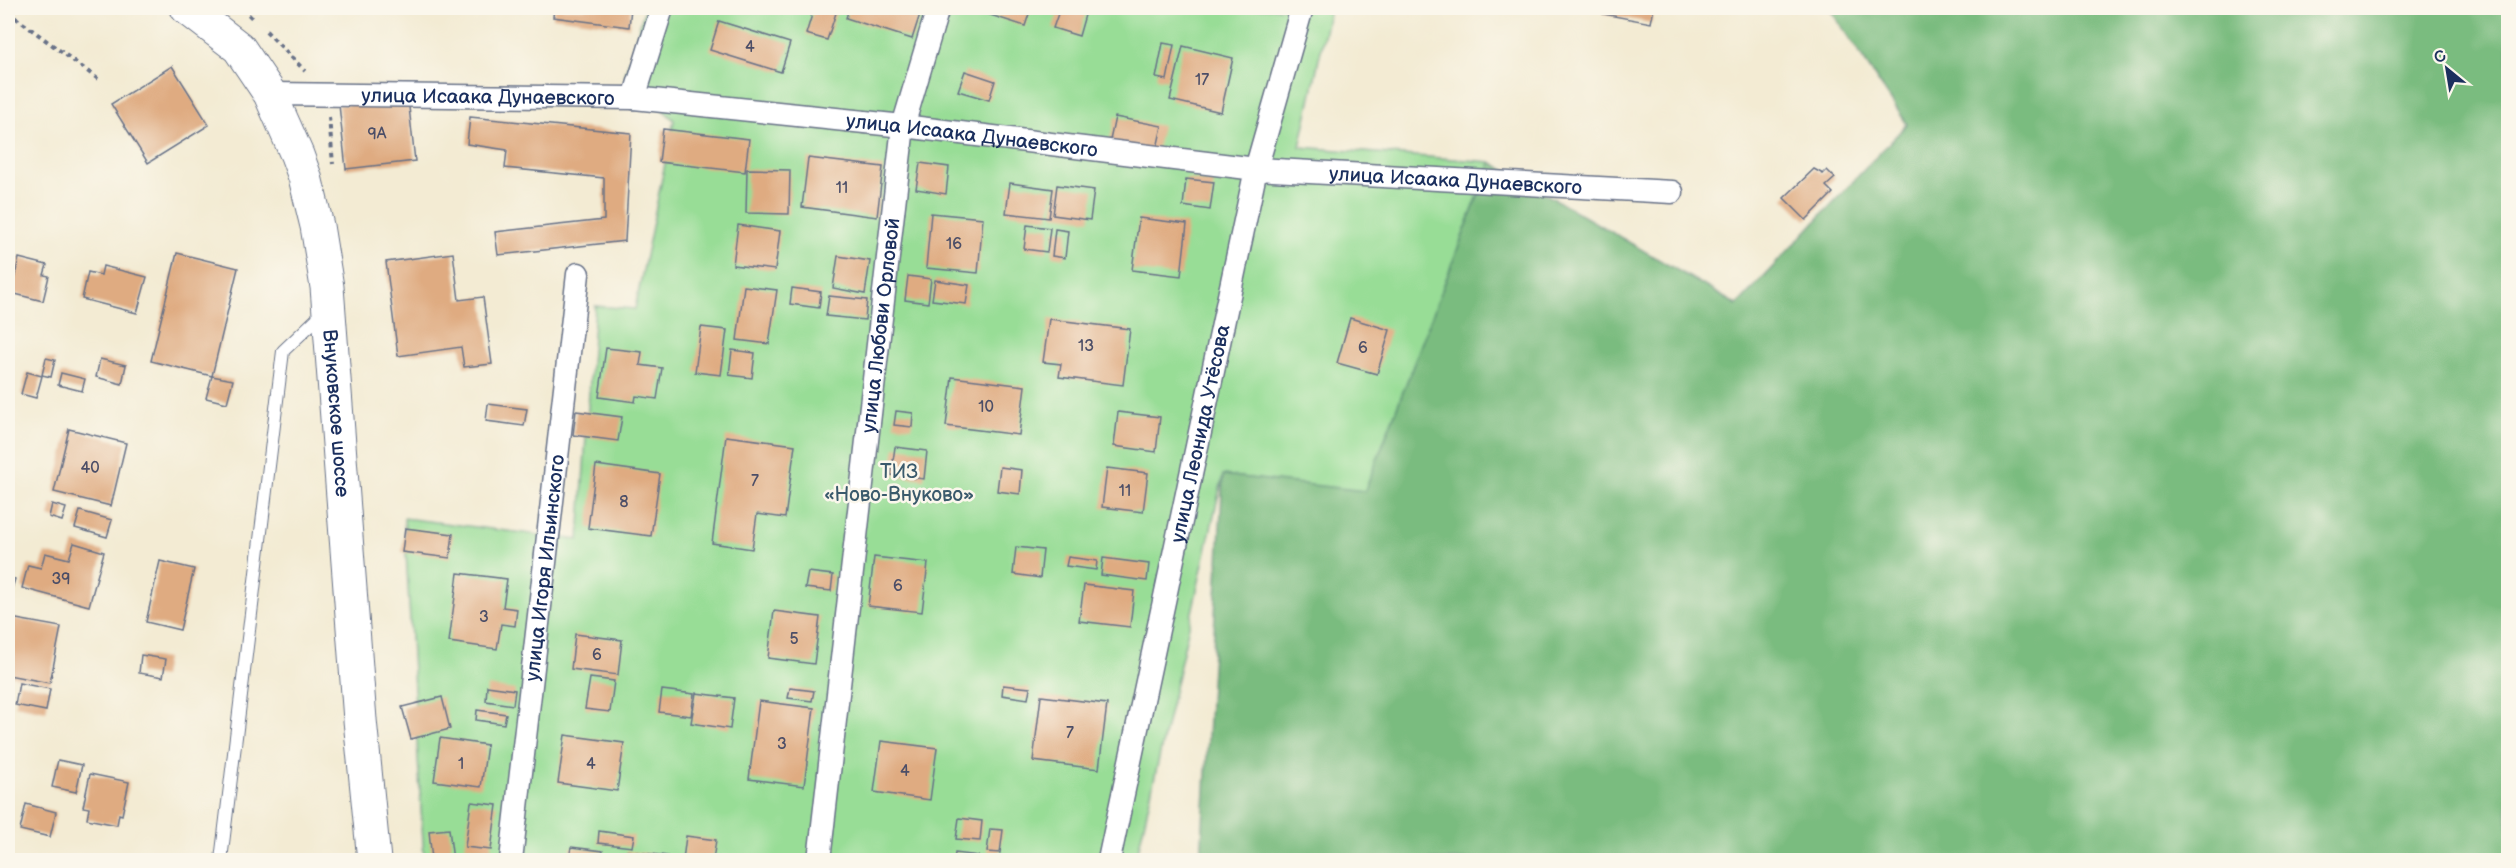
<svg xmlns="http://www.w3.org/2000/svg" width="2516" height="868" font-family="'Balsamiq Sans',sans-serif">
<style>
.green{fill:#98dd96;stroke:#5a867a;stroke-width:1.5}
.forest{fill:#7abc7f;stroke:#4a766e;stroke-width:1.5}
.building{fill:#dfab81}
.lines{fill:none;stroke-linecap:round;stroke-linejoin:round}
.service-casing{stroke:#677187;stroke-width:14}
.minor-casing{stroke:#677187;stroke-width:25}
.secondary-casing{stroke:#677187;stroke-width:35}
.path{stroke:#677187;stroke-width:4;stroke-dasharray:4.5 4.5;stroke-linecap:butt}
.service{stroke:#fff;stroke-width:12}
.minor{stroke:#fff;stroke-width:22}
.secondary{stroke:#fff;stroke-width:33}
.labels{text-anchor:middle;stroke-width:5;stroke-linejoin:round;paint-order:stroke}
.number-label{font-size:16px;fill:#4c4e67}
.street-label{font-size:20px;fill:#1b2f5e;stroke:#fbf7ec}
.park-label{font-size:20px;fill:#3a5a6c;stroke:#fbf7ec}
</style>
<rect width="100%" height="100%" fill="#fbf7ec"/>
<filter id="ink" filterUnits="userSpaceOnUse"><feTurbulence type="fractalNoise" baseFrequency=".0167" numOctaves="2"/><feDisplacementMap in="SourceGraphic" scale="12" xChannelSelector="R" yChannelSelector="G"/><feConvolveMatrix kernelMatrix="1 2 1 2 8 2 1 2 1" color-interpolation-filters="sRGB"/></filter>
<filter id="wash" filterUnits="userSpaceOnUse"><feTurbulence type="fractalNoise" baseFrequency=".008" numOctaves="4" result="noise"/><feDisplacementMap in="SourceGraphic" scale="24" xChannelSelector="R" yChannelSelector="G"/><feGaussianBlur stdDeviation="1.35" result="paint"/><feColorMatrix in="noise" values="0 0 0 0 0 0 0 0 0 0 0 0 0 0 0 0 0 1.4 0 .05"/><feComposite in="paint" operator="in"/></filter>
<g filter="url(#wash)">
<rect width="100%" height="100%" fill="#f3ebd3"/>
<path class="green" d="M645 8H1330L1300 147 1491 162 1365 492 1223 475 1136 860H424L404 518 579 540 595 306 635 309 674 120 625 75Z"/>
<path class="forest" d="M1829 8H2508V860H1201L1223 475 1365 491 1491 162 1737 305 1907 124Z"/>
<g id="blocks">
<g class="building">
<path d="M554 8H631L629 27 553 17Z"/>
<path d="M814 8 837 10 827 40 806 34Z"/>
<path d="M849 8H922L912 39 846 18Z"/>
<path d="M986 8H1031L1025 26 984 13Z"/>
<path d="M1060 8H1087L1079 36 1053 28Z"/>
<path d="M1604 8H1654L1651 23 1603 14Z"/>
<path d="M719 21 790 43 781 72 710 50Z"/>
<path d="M1163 43 1174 45 1167 80 1156 78Z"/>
<path d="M1183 46 1233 58 1221 112 1170 100Z"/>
<path d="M172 66 209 125 148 163 111 104Z"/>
<path d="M965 71 995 81 989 100 958 91Z"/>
<path d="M408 98 415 161 346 169 339 105Z"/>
<path d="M470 117 631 133 625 241 498 255 495 232 604 220V178L505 168 507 150 467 144Z"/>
<path d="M1115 117 1162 126 1156 153 1109 145Z"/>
<path d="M663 129 749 139 745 172 659 162Z"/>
<path d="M808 158 883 167 877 217 802 207Z"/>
<path d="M920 163 949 167 946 194 916 189Z"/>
<path d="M747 169 790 170 789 214 746 213Z"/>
<path d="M1814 169 1823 174 1827 170 1835 178 1826 186 1833 193 1806 220 1784 198Z"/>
<path d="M1186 179 1214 182 1210 210 1183 206Z"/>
<path d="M1010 183 1053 189 1049 218 1006 213Z"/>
<path d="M1057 185 1094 190 1090 220 1053 215Z"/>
<path d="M931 213 983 218 978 273 926 268Z"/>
<path d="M1139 218 1187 224 1181 276 1132 270Z"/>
<path d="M738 225 780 231 775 270 733 265Z"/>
<path d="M1027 225 1050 228 1047 252 1024 249Z"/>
<path d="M1055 229 1068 231 1065 258 1052 256Z"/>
<path d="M177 253 238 268 212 376 151 361Z"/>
<path d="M453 253 459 300 483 297 492 364 464 367 461 347 398 356 386 262Z"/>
<path d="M838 256 870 261 865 294 833 288Z"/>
<path d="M19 258 47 265 44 275 49 276 43 301 11 293Z"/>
<path d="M103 266 147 277 137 313 82 299 88 272 101 275Z"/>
<path d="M908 276 931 279 928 303 905 300Z"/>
<path d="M935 280 969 285 966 304 932 300Z"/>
<path d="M744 286 777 290 769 344 737 340Z"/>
<path d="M792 288 821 292 819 308 790 304Z"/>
<path d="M829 296 867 300 865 320 826 316Z"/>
<path d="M1350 318 1390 330 1377 374 1337 363Z"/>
<path d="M1049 319 1130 329 1123 385 1059 377 1061 364 1043 362Z"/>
<path d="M701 327 727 330 721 375 695 372Z"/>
<path d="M606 348 642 352 640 365 662 368 657 399 636 396 635 402 599 397Z"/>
<path d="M732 350 755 353 752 378 729 375Z"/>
<path d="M46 358 55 360 51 377 42 375Z"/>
<path d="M100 359 126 365 122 384 96 377Z"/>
<path d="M27 372 42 376 36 398 21 394Z"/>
<path d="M61 373 85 379 82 391 58 385Z"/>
<path d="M212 376 233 380 227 403 206 398Z"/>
<path d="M952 377 1025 386 1019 435 946 426Z"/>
<path d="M488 404 527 409 524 426 486 421Z"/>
<path d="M576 411 622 417 618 441 573 435Z"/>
<path d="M896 411 913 413 912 427 894 425Z"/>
<path d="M1118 412 1160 417 1156 452 1114 446Z"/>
<path d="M69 429 126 443 111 506 54 492Z"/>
<path d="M726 436 795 445 785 518 757 514 752 549 712 543Z"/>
<path d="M895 447 927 451 924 479 891 475Z"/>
<path d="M596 465 660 474 651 536 588 528Z"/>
<path d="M1000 467 1022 470 1020 494 997 491Z"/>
<path d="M1107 468 1148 473 1143 512 1102 507Z"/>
<path d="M52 504 66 508 62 521 49 517Z"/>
<path d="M80 511 112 520 107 537 75 528Z"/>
<path d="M405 528 453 534 450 558 402 552Z"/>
<path d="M74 543 104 552 89 606 22 588 28 565 41 568 45 553 69 559Z"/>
<path d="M1016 547 1043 550 1040 578 1013 574Z"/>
<path d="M874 557 928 563 922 612 868 606Z"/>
<path d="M1068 557 1097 561 1096 570 1066 566Z"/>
<path d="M1103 558 1149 564 1147 581 1101 575Z"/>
<path d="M160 561 194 569 180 630 146 622Z"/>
<path d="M808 572 833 575 831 591 805 588Z"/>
<path d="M458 573 507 579 503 607 517 609 515 626 501 624 497 649 449 642Z"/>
<path d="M8 577 15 579 8 602Z"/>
<path d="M1084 585 1134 591 1130 627 1079 621Z"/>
<path d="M774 611 820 617 814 664 768 658Z"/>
<path d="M11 618 61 627 50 683 8 675V634Z"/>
<path d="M575 634 622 640 618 675 571 669Z"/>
<path d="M141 655 166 659 163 677 139 673Z"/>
<path d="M590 678 614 681 610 712 585 709Z"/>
<path d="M19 683 50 689 46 711 15 705Z"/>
<path d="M1003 685 1030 688 1028 699 1002 695Z"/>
<path d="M487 686 515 690 513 705 486 701Z"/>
<path d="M790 688 814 691 812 701 788 698Z"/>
<path d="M662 690 694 694 691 716 659 712Z"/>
<path d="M696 693 734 698 730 729 691 723Z"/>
<path d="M1041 696 1107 704 1099 769 1033 761Z"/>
<path d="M442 697 450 729 411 739 402 707Z"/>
<path d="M759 701 814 708 804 786 749 779Z"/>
<path d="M477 710 506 714 504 724 476 720Z"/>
<path d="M565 735 624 743 617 791 558 783Z"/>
<path d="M440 738 487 745 481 787 434 781Z"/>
<path d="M881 741 937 748 930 800 874 792Z"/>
<path d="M58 760 82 765 76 792 52 787Z"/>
<path d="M90 774 129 782 122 815 119 814 117 825 87 819 89 808 83 807Z"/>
<path d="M471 802 497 805 491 850 465 847Z"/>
<path d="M26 804 56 812 50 837 20 830Z"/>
<path d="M959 818 982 821 980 841 956 839Z"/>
<path d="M449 829 453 860H432L429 831Z"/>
<path d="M990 829 1003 830 1000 853 987 852Z"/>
<path d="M599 831 634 836 632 847 598 843Z"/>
<path d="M686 836 716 840 713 860H683Z"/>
<path d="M571 847 603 851 602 860H569Z"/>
<path d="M627 851 667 856V860H626Z"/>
<path d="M955 853 978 856 977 860H954Z"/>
<path d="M1016 855 1048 859V860H1015Z"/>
</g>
</g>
</g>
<g filter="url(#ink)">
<use href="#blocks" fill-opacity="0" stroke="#677187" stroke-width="1.5"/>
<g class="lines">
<defs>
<path id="service" d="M221 860 283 351 323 313"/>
<g id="minor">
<path id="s1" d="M270 94 634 98 903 126 1256 169 1672 192"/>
<path d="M634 98 662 8"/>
<path id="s2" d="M511 860 578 274"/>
<path id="s3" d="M819 860 903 126 938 8"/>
<path id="s4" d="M1109 860 1256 169 1302 8"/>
</g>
<g id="secondary">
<path id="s5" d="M187 8 239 48 270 94 297 155 305 177 317 226 327 287 360 720 374 860"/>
</g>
</defs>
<use href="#service" class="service-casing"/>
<use href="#minor" class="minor-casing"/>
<use href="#secondary" class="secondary-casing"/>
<g class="path">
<path d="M242 8 254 20"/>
<path d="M8 12 98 79"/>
<path d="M266 31 305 71"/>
<path d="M329 117 333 164"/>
</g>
<use href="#service" class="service"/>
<use href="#minor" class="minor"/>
<use href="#secondary" class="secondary"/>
</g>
</g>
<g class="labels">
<g class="number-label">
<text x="750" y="52">4</text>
<text x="1202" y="85">17</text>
<text x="377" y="139">9А</text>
<text x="842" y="193">11</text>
<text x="954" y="249">16</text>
<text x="1086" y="351">13</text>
<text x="1363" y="353">6</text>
<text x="986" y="412">10</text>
<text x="90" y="473">40</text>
<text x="755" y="486">7</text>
<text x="1125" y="496">11</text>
<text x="624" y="507">8</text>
<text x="61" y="584">39</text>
<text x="898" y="591">6</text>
<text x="484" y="622">3</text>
<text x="794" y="644">5</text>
<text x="597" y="660">6</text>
<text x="1070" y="738">7</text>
<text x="782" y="749">3</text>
<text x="461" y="769">1</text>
<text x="591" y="769">4</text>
<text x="905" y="776">4</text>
</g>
<g class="street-label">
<text dy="7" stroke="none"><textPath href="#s1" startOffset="218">улица Исаака Дунаевского</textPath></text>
<text dy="7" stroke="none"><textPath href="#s1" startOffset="704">улица Исаака Дунаевского</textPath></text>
<text dy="7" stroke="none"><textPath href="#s1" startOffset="1190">улица Исаака Дунаевского</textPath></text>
<text dy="7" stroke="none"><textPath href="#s3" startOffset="538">улица Любови Орловой</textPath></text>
<text dy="7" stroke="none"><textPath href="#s5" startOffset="450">Внуковское шоссе</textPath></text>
<text dy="7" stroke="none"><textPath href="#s4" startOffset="436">улица Леонида Утёсова</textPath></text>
<text dy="7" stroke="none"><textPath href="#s2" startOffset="294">улица Игоря Ильинского</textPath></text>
</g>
<g class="park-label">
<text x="899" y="478">ТИЗ<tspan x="899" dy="23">«Ново-Внуково»</tspan></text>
</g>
</g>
<rect width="2516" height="868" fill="none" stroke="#fbf7ec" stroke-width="30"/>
<g transform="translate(2447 69) rotate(330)" stroke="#fbf7ec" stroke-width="4.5" paint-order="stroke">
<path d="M0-4.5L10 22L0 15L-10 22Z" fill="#1b2f5e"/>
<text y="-9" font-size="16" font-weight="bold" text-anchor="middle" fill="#1b2f5e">С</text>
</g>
</svg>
